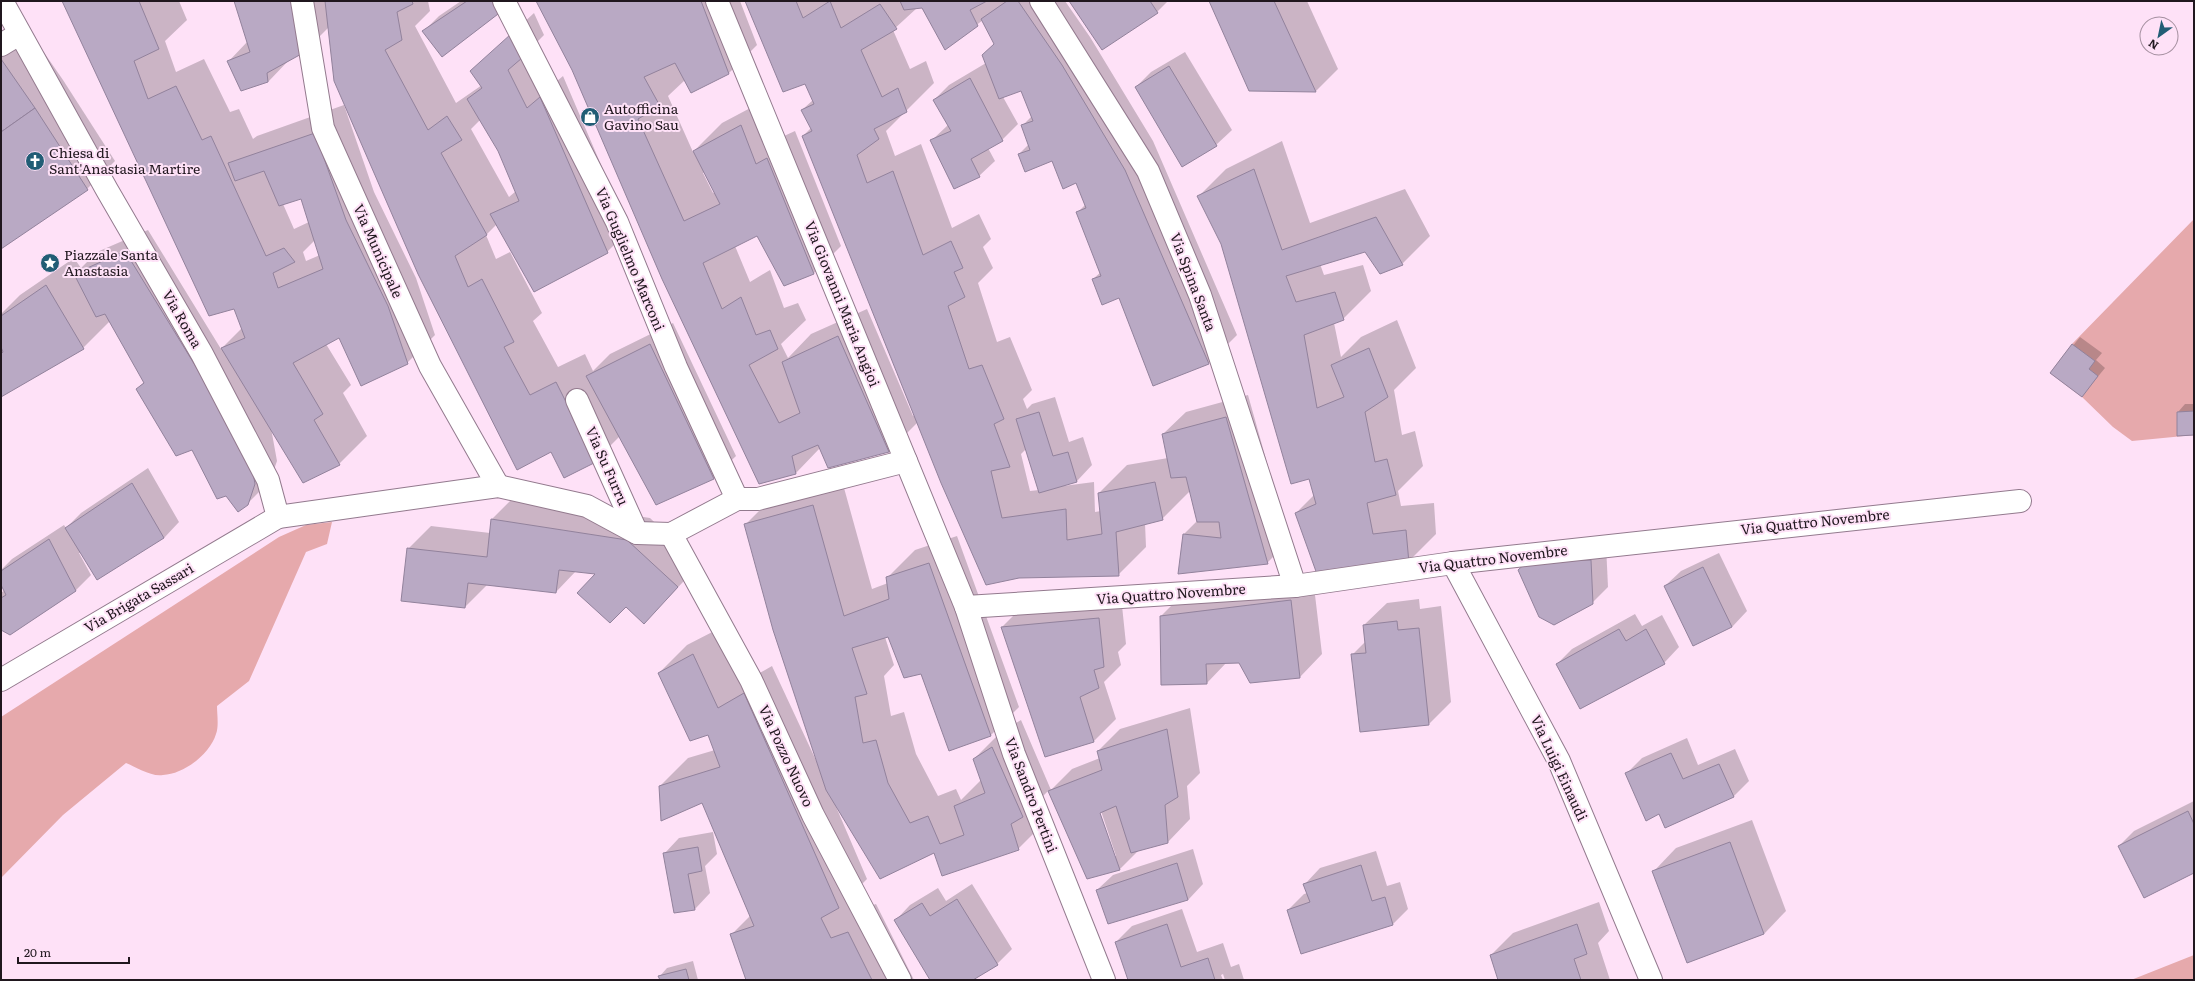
<svg xmlns="http://www.w3.org/2000/svg" width="2195" height="981" font-family="Literata,serif">
<style>
.green{fill:#e6a9ac}
.shadow{fill:#0003;fill-rule:evenodd}
.building{fill:#b9a9c4;stroke:#92829c}
.lines{fill:none;stroke-linecap:round;stroke-linejoin:round}
.street-casing{stroke:#937a8e;stroke-width:24}
.secondary-casing{stroke:#937a8e;stroke-width:24}
.street{stroke:#fff;stroke-width:22}
.secondary{stroke:#fff;stroke-width:22}
.labels{text-anchor:middle;stroke-width:4;stroke-linejoin:round;paint-order:stroke}
.poi-label{font-size:14px;fill:#20171e;stroke:#fee1f7;text-anchor:start}
.street-label{font-size:14px;fill:#20171e;stroke:#fee1f7}
</style>
<rect width="100%" height="100%" fill="#fee1f7"/>
<g class="green">
<path d="M2194 219V435L2132 441 2113 427 2082 397 2050 373 2072 344Z"/>
<path d="M332 522 327 544 306 552 249 681 217 706C217 714 219 726 216 734 210 754 184 774 163 775 151 777 136 767 126 763L63 815 1 878V717L279 537 306 525Z"/>
<path d="M2194 955V980H2131Z"/>
</g>
<g class="shadow">
<path d="M63 1H179L187 20 165 41 176 72 204 59 230 112 239 109 253 139 257 136 344 105 374 192 416 278 435 335 407 363 340 337 326 344 351 385 343 393 367 436 339 464 271 428 277 461 270 481 247 504 137 389 144 382 110 321 83 348 1 396V314L20 295 74 258 81 268 97 252 148 230 221 349 242 328 235 308ZM302 198 309 222 294 229 283 204ZM315 240 320 255 306 261 303 252Z"/>
<path d="M235 1H428L430 11 415 26 456 103 482 85 472 71 534 13 544 35 531 48 550 87 563 76 629 230 607 252 497 224 486 235 496 259 510 252 542 313 533 321 558 367 585 354 593 371 610 354 673 323 736 456 713 478 620 436 595 461 565 477 329 27 305 51 290 59 268 82 228 62 248 41ZM480 120 499 151 516 191 509 197 471 129Z"/>
<path d="M461 1H511L424 31 439 16Z"/>
<path d="M537 1H740L757 45 729 73 691 91 685 80 668 96 693 152 722 123 769 98 784 136 795 131 841 246 813 274 758 234 735 246 750 282 770 270 784 308 798 303 806 320 781 344 788 358 811 334 867 309 913 416 915 415 803 136 811 128 802 110 813 100 805 82 746 1H1065L1090 37 1153 141 1237 335 1209 363 1093 279 1101 272 1078 212 1086 204 1077 182 1053 160 1019 154 1029 144 1022 126 1032 116 1022 90 1003 97 1018 124 1002 140 988 148 995 161 979 176 931 141 948 125 934 100 949 85 986 63 995 43 983 20 945 49 922 7 917 8 893 30 910 69 926 61 934 83 886 131 895 156 921 144 952 228 979 214 991 239 983 247 993 268 978 283 997 342 1010 337 1032 390 1023 399 1027 409 1032 404 1055 397 1069 442 1083 437 1092 465 1077 481 1063 486 1094 482 1095 512 1101 511 1099 493 1127 465 1168 458 1163 434 1186 412 1248 395 1289 541 1267 563 1184 534 1198 520 1191 490 1162 519 1145 523 1146 547 1118 575 1019 577 918 422 888 452 820 448 796 473 573 69ZM705 172 715 192 713 193 703 173ZM1026 449 1039 490 1030 491 1021 454Z"/>
<path d="M1070 1H1168L1157 12 1102 49Z"/>
<path d="M1210 1H1307L1338 69 1316 91 1250 90Z"/>
<path d="M27 28 63 80 115 161 87 189 1 248V47Z"/>
<path d="M1185 52 1232 130 1216 145 1136 87 1151 72Z"/>
<path d="M1282 141 1310 223 1405 189 1430 236 1402 264 1365 251 1320 264 1324 275 1363 265 1371 291 1343 319 1334 323 1341 357 1361 337 1397 320 1416 368 1394 390 1402 435 1415 431 1423 466 1398 491 1401 506 1434 503 1436 534 1408 562 1296 513 1314 495 1310 478 1222 243 1198 197 1226 169Z"/>
<path d="M2080 337 2102 353 2096 360 2105 368 2082 396 2051 373Z"/>
<path d="M2185 404H2194V434L2178 412Z"/>
<path d="M148 468 179 522 164 538 79 553 91 575 76 590 1 629V593L5 590 1 583V570L12 559 64 525 66 528 81 513Z"/>
<path d="M841 477 872 589 888 583 887 578 915 550 957 536 1019 707 991 735 950 749 922 673 889 635 885 637 894 665 884 676 891 716 904 712 916 754 938 796 956 789 961 800 981 780 974 759 1002 731 1021 720 1051 790 1072 769 1100 758 1098 751 1120 729 1190 708 1200 773 1187 786 1190 819 1168 842 1139 850 1120 869 1087 878 1049 790 1040 799 1046 821 1018 849 934 852 834 802 867 879 851 895 859 910 876 904 914 980H747L731 935 751 915 702 802 660 786 688 758 715 750 709 734 659 673 687 645 722 627 746 681 772 666 821 771 746 524 774 496ZM1098 808H1100L1116 856H1114Z"/>
<path d="M514 497 650 518 699 565 666 600 597 573 576 571 556 592 487 585 465 607 408 549 431 526 490 533 492 519Z"/>
<path d="M1606 545 1608 587 1592 603 1535 555Z"/>
<path d="M1719 553 1747 611 1732 627 1665 586 1681 571Z"/>
<path d="M1313 578 1322 654 1300 677 1240 662H1227L1207 683 1161 616 1183 594Z"/>
<path d="M1121 596 1126 644 1118 652 1121 665 1104 682 1116 719 1094 741 1002 627 1024 605Z"/>
<path d="M1419 599 1420 609 1441 606 1451 702 1429 724 1352 655 1366 641 1364 625 1387 603Z"/>
<path d="M1635 614 1642 626 1662 615 1679 647 1664 663 1557 664 1572 649Z"/>
<path d="M1687 738 1698 765 1735 749 1749 781 1733 797 1659 813 1627 773 1642 758Z"/>
<path d="M2194 801V872L2119 846 2134 831Z"/>
<path d="M1752 820 1786 911 1764 934 1688 962 1654 871 1676 848Z"/>
<path d="M713 832 717 854 705 866 710 893 695 909 675 912 664 854 679 838Z"/>
<path d="M1193 849 1203 884 1188 900 1097 890 1113 875Z"/>
<path d="M1376 851 1387 886 1400 882 1408 909 1393 924 1288 910 1304 894 1308 893 1305 884 1320 868Z"/>
<path d="M972 884 1012 949 997 964 971 980H931L895 921 910 905 938 888 946 901Z"/>
<path d="M1599 902 1609 931 1598 943 1610 980H1499L1491 955 1513 933Z"/>
<path d="M1182 909 1197 952 1223 943 1231 967 1239 964 1244 980H1225L1223 974 1221 975 1223 980H1129L1116 942 1132 926Z"/>
<path d="M693 961 698 980H661L660 976 667 968Z"/>
</g>
<g class="building">
<path d="M62 1H139L159 49 134 61 148 99 176 86 202 140 211 136 266 256 284 248 295 262 273 273 278 288 323 269 301 199 279 206 264 171 235 181 228 163 315 133 346 220 388 306 408 364 361 386 339 338 293 363 323 414 314 420 340 465 303 483 221 348 245 338 234 309 209 316Z"/>
<path d="M234 1H293L305 52 267 73 268 82 241 91 227 61 250 52Z"/>
<path d="M325 1H412L413 4 397 12 402 40 385 50 428 130 447 116 462 140 441 153 487 235 455 256 468 287 482 279 514 342 504 347 530 395 556 382 596 462 564 478 551 452 517 470 418 274 334 81Z"/>
<path d="M467 1H498L502 11 442 57 422 31Z"/>
<path d="M536 1H701L729 74 691 93 675 63 644 77 660 106 638 119 684 221 720 204 693 151 741 125 756 164 767 158 814 274 784 286 757 236 703 263 722 309 741 297 756 335 770 330 778 349 749 365 779 423 800 413 782 362 838 336 889 452 828 468 818 445 792 456 796 474 759 484 662 279 572 70Z"/>
<path d="M745 1H796L803 18 830 1 841 28 880 4 897 29 861 50 882 97 898 88 907 112 874 129 879 139 857 155 867 183 893 171 923 255 951 241 963 268 954 272 965 297 948 306 969 369 982 365 1004 419 994 424 1010 467 991 471 1002 518 1066 509 1067 540 1102 534 1098 493 1155 482 1163 520 1116 532 1119 576 1019 578 986 585 941 483 802 136 812 131 801 110 814 104 805 84 783 92Z"/>
<path d="M900 1H987L970 10 978 26 945 50 922 8 904 10Z"/>
<path d="M1007 1H1018L1062 65 1125 170 1209 364 1153 386 1119 298 1102 305 1092 279 1101 276 1076 212 1086 208 1076 183 1063 189 1052 161 1025 172 1018 154 1030 150 1021 125 1033 121 1021 91 999 99 982 55 994 44 981 19Z"/>
<path d="M1069 1H1150L1158 13 1102 50Z"/>
<path d="M1209 1H1274L1316 92 1249 91Z"/>
<path d="M511 34 522 58 508 70 527 108 540 97 608 253 534 292 490 214 519 201 498 151 467 99 482 88 470 71Z"/>
<path d="M1 59 35 108 1 132Z"/>
<path d="M1169 66 1217 146 1182 167 1135 87Z"/>
<path d="M970 78 1003 141 971 159 980 177 954 189 930 140 951 131 933 100Z"/>
<path d="M35 108 88 190 1 249V132Z"/>
<path d="M1254 169 1282 250 1376 217 1403 265 1380 274 1365 252 1286 276 1296 302 1335 292 1344 320 1304 335 1317 408 1344 397 1331 365 1369 348 1388 397 1365 412 1375 462 1387 459 1396 495 1367 503 1373 534 1406 530 1409 563 1318 577 1295 513 1316 504 1309 479 1291 484 1221 244 1197 196Z"/>
<path d="M125 251 250 455 255 484 248 505 238 512 226 496 217 499 192 450 176 456 136 389 144 383 105 314 96 317 74 274Z"/>
<path d="M46 285 84 349 1 397V354L3 352 1 347V316Z"/>
<path d="M650 344 714 479 656 505 586 376Z"/>
<path d="M2072 344 2095 361 2089 369 2098 376 2082 397 2050 373Z"/>
<path d="M2194 411V435L2177 436V412Z"/>
<path d="M1039 412 1053 456 1068 452 1077 482 1039 493 1016 419Z"/>
<path d="M1226 417 1268 564 1178 574 1183 534 1221 538 1219 522H1197L1186 477 1171 478 1162 434Z"/>
<path d="M132 483 164 538 97 580 65 528Z"/>
<path d="M813 505 844 616 889 599 886 577 929 563 991 736 949 751 921 674 904 678 888 637 852 648 867 694 855 697 863 743 876 740 888 783 910 823 928 816 940 844 964 835 954 806 985 793 973 759 992 747 1023 817 1011 824 1019 850 942 876 934 853 880 879 826 790 773 630 744 524Z"/>
<path d="M491 519 627 540 678 587 644 624 626 607 610 623 577 593 595 574 559 570 556 593 468 583 465 608 401 601 407 548 487 557Z"/>
<path d="M49 539 76 591 10 635 1 630V598L6 595 1 585V571Z"/>
<path d="M1591 560 1593 604 1554 625 1539 617 1518 570 1528 561Z"/>
<path d="M1703 567 1732 627 1693 646 1664 586Z"/>
<path d="M1291 600 1300 678 1250 683 1239 663 1206 664 1207 684 1161 685 1160 616Z"/>
<path d="M1099 618 1104 667 1094 670 1099 688 1080 697 1094 742 1045 757 1001 627Z"/>
<path d="M1397 621 1398 630 1419 628 1429 725 1360 732 1351 654 1366 653 1363 625Z"/>
<path d="M1619 629 1626 641 1646 629 1665 664 1580 709 1556 664Z"/>
<path d="M693 654 718 708 744 693 839 908 821 918 831 938 848 932 872 980H746L730 934 754 926 702 803 661 821 659 786 720 767 708 735 690 741 658 673Z"/>
<path d="M1167 729 1178 797 1165 805 1168 843 1131 853 1116 806 1100 813 1120 870 1087 879 1048 791 1102 770 1097 751Z"/>
<path d="M1671 753 1683 779 1719 764 1734 797 1665 828 1659 814 1646 821 1625 773Z"/>
<path d="M2188 811 2194 824V873L2144 898 2118 846Z"/>
<path d="M1730 842 1764 934 1687 963 1652 871Z"/>
<path d="M698 847 702 871 688 874 695 910 674 913 663 853Z"/>
<path d="M1177 863 1188 900 1108 924 1096 890Z"/>
<path d="M1361 865 1372 901 1385 897 1393 925 1301 954 1287 910 1310 902 1303 884Z"/>
<path d="M957 899 998 965 973 980H930L894 920 922 903 930 916Z"/>
<path d="M1167 924 1181 967 1208 958 1215 980H1128L1115 942Z"/>
<path d="M1577 924 1587 954 1574 959 1581 980H1498L1490 955Z"/>
<path d="M686 969 689 980H660L658 976Z"/>
</g>
<g class="lines">
<defs>
<g id="street">
<path d="M302 1 323 128 430 366 498 486"/>
<path d="M504 1 617 222 676 367 737 499"/>
<path d="M717 1 966 607 1014 754 1104 980"/>
<path d="M1041 1 1148 171 1200 295 1295 586"/>
<path d="M1 45 19 34"/>
<path d="M577 400 637 533"/>
<path d="M278 517 498 486 587 506 637 533 671 534 737 499H758L906 461"/>
<path d="M671 534 751 680 813 815 900 980"/>
<path d="M1453 563 1559 761 1651 980"/>
<path d="M966 607 1295 586 1453 563 2020 501"/>
</g>
<path id="secondary" d="M1 680 278 517 268 480 202 354 107 190 2 1"/>
</defs>
<use href="#street" class="street-casing"/>
<use href="#secondary" class="secondary-casing"/>
<use href="#street" class="street"/>
<use href="#secondary" class="secondary"/>
</g>
<defs>
<symbol id="shop-disc" viewBox="-11 -11 22 22"><circle r="9.5" fill="#215d75" stroke="#fee1f7"/><path d="M-5-2.5h2.3a2.7 3.5 0 0 1 5.4 0H5L5.5 6h-11ZM-1.5-2.5h3a1.5 2.3 0 0 0-3 0Z" fill="#fff"/></symbol>
<symbol id="church-disc" viewBox="-11 -11 22 22"><circle r="9.5" fill="#215d75" stroke="#fee1f7"/><path d="M-1.2-6h2.4v3.5h3.3v2.4h-3.3V6h-2.4V-.1h-3.3v-2.4h3.3Z" fill="#fff"/></symbol>
<symbol id="sight-disc" viewBox="-11 -11 22 22"><circle r="9.5" fill="#215d75" stroke="#fee1f7"/><path d="M0-6L1.8-2.2L6-1.7L2.9 1.2L3.7 5.4L0 3.3L-3.7 5.4L-2.9 1.2L-6-1.7L-1.8-2.2Z" fill="#fff"/></symbol>
</defs>
<g fill-rule="evenodd">
<use href="#shop-disc" x="579" y="106" width="22" height="22"/>
<use href="#church-disc" x="24" y="150" width="22" height="22"/>
<use href="#sight-disc" x="39" y="252" width="22" height="22"/>
</g>
<g class="labels">
<g class="poi-label">
<text x="604" y="114">Autofficina<tspan x="604" dy="16">Gavino Sau</tspan></text>
<text x="49" y="158">Chiesa di<tspan x="49" dy="16">Sant'Anastasia Martire</tspan></text>
<text x="64" y="260">Piazzale Santa<tspan x="64" dy="16">Anastasia</tspan></text>
</g>
<g class="street-label">
<text transform="translate(378 251) rotate(66)" y="5">Via Municipale</text>
<text transform="translate(630 259) rotate(67)" y="5">Via Guglielmo Marconi</text>
<text transform="translate(1193 282) rotate(69)" y="5">Via Spina Santa</text>
<text transform="translate(842 304) rotate(68)" y="5">Via Giovanni Maria Angioi</text>
<text transform="translate(182 319) rotate(60)" y="5">Via Roma</text>
<text transform="translate(607 466) rotate(66)" y="5">Via Su Furru</text>
<text transform="translate(1815 522) rotate(-6)" y="5">Via Quattro Novembre</text>
<text transform="translate(1493 559) rotate(-7)" y="5">Via Quattro Novembre</text>
<text transform="translate(1171 594) rotate(-4)" y="5">Via Quattro Novembre</text>
<text transform="translate(139 598) rotate(-30)" y="5">Via Brigata Sassari</text>
<text transform="translate(786 756) rotate(65)" y="5">Via Pozzo Nuovo</text>
<text transform="translate(1559 768) rotate(65)" y="5">Via Luigi Einaudi</text>
<text transform="translate(1031 795) rotate(69)" y="5">Via Sandro Pertini</text>
</g>
</g>
<rect width="2195" height="981" fill="none" stroke="#20171e" stroke-width="4"/>
<g transform="translate(2159 36) rotate(213)"><circle r="19" fill="#fee1f7" stroke="#a590a0"/>
<path d="M0-3L7 15L0 10L-7 15Z" fill="#215d75"/>
<text y="-6" font-size="11" font-weight="bold" text-anchor="middle" fill="#20171e">N</text>
</g>
<path d="M18 957v6h111v-6" fill="none" stroke="#20171e" stroke-width="2"/>
<text x="24" y="957" font-size="12" fill="#20171e" stroke="#fee1f7" stroke-width="3" paint-order="stroke">20 m</text>
</svg>
